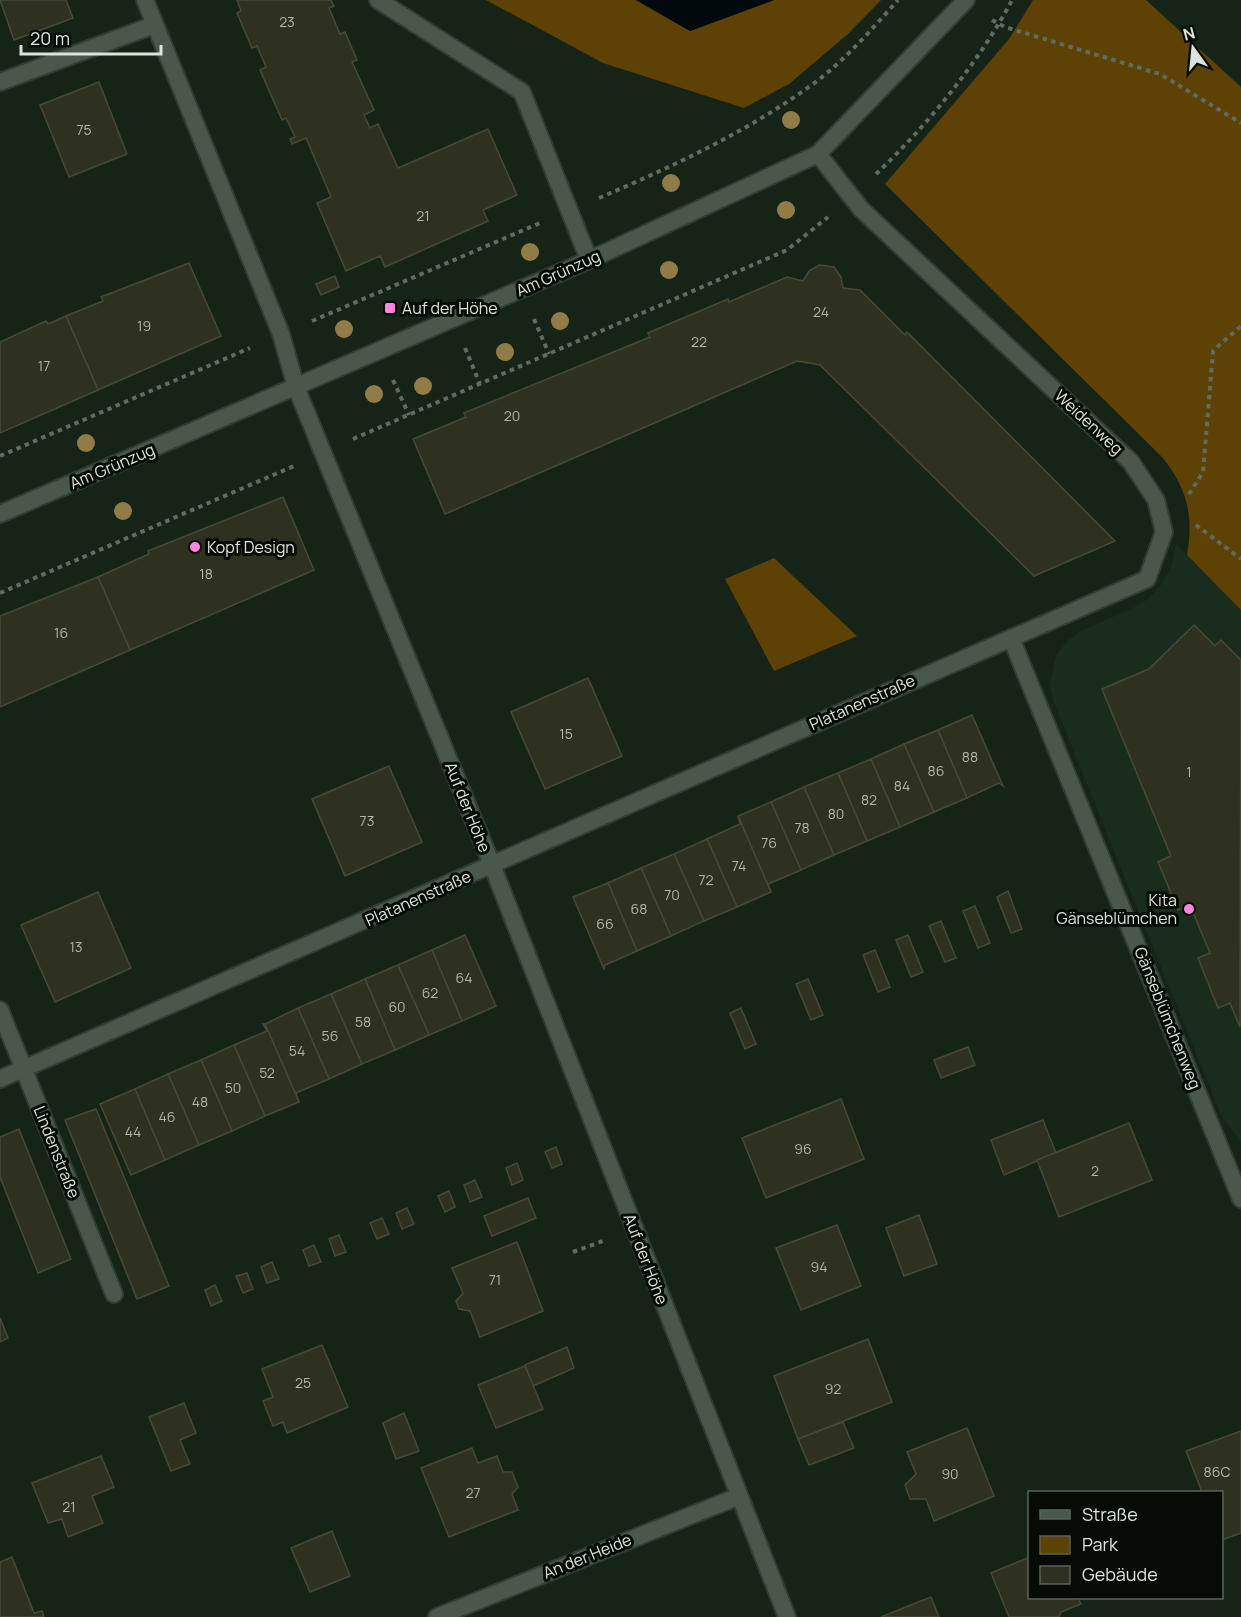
<svg xmlns="http://www.w3.org/2000/svg" width="1241" height="1617" font-family="Manrope,sans-serif">
<style>
.built{fill:#1a2d1c}
.green{fill:#5e4105}
.water{fill:#000a0d}
.building{fill:#2f3120;stroke:#474937;stroke-width:1.5}
.lines{fill:none;stroke-linecap:round;stroke-linejoin:round}
.service-casing{stroke:#333c34;stroke-width:20}
.minor-casing{stroke:#333c34;stroke-width:20}
.tertiary-casing{stroke:#333c34;stroke-width:20}
.path{stroke:#606b61;stroke-width:4;stroke-dasharray:4.5 4.5;stroke-linecap:butt}
.service{stroke:#4a584b;stroke-width:16}
.minor{stroke:#4a584b;stroke-width:16}
.tertiary{stroke:#4a584b;stroke-width:16}
.tree{fill:#917c48}
.poi-dot{fill:#ff85de;stroke:#060b06;stroke-width:2}
.labels{text-anchor:middle;stroke-width:6;stroke-linejoin:round;paint-order:stroke}
.number-label{font-size:14px;fill:#b0b7ad}
.street-label{font-size:16px;fill:#dbe4dc;stroke:#060b06}
.poi-label{font-size:16px;fill:#dbe4dc;stroke:#060b06;text-anchor:start}
</style>
<rect width="100%" height="100%" fill="#162317"/>
<path class="built" d="M1176 544 1241 610V1142L1221 1115 1054 703 1050 685 1056 656 1067 641 1083 630 1131 609 1148 599 1161 585 1171 567Z"/>
<g class="green">
<path d="M486 0H636L690 31 774 0H881L848 34 789 84 744 108 603 63Z"/>
<path d="M1033 0H1146L1241 87V610L1187 555C1194 515 1187 488 1162 457L885 184 1009 39Z"/>
<path d="M774 558 857 636 774 671 725 579Z"/>
</g>
<path class="water" d="M636 0H774L690 31Z"/>
<g class="building">
<path d="M0 0H66L73 18 14 40Z"/>
<path d="M237 0H331L334 6 329 8 340 34 345 32 357 60 352 62 374 110 364 115 370 128 378 124 398 168 488 129 517 195 483 210 488 221 385 267 380 256 346 271 317 203 331 197 306 138 292 144 290 139 295 137 286 118 282 120 260 70 266 67 257 46 252 48 237 13 241 11Z"/>
<path d="M99 82 127 154 69 177 40 105Z"/>
<path d="M189 263 221 336 98 390 66 316 103 301 101 297Z"/>
<path d="M819 265 834 267 841 277 843 288 860 290 905 335 907 332 1115 541 1034 576 820 365 797 361 445 514 413 439 466 417 464 413 650 337 648 333 728 299 729 302 787 277 803 281 809 271Z"/>
<path d="M335 276 339 287 321 295 316 284Z"/>
<path d="M66 316 98 390 0 433V342L46 321 48 324Z"/>
<path d="M283 497 314 570 130 650 98 577 149 554 148 551Z"/>
<path d="M98 577 130 650 0 707V616Z"/>
<path d="M1194 625 1215 646 1221 640 1241 660 1240 1027 1230 1003 1218 1008 1198 958 1210 953 1190 905 1178 910 1158 862 1171 856 1102 689 1149 669Z"/>
<path d="M588 678 622 756 545 789 511 712Z"/>
<path d="M972 715 1003 786 999 783 967 798 938 730Z"/>
<path d="M938 730 967 798 934 812 904 744Z"/>
<path d="M904 744 934 812 900 827 871 759Z"/>
<path d="M871 759 900 827 867 841 838 773Z"/>
<path d="M389 766 422 842 345 876 312 799Z"/>
<path d="M838 773 867 841 834 855 804 787Z"/>
<path d="M804 787 834 855 801 870 771 802Z"/>
<path d="M771 802 801 870 768 884 771 892 738 816Z"/>
<path d="M738 816 771 892 737 907 707 839 740 824Z"/>
<path d="M707 839 737 907 704 921 674 854Z"/>
<path d="M674 854 704 921 671 936 641 868Z"/>
<path d="M641 868 671 936 637 951 608 883Z"/>
<path d="M608 883 637 951 605 965 604 969 573 897Z"/>
<path d="M1008 891 1022 929 1011 933 997 897Z"/>
<path d="M98 892 131 968 55 1002 21 925Z"/>
<path d="M975 906 990 943 978 948 963 911Z"/>
<path d="M941 921 956 958 945 962 929 926Z"/>
<path d="M465 935 496 1006 462 1021 432 950Z"/>
<path d="M908 935 923 972 911 977 896 940Z"/>
<path d="M432 950 462 1021 429 1035 398 965Z"/>
<path d="M875 950 890 987 878 992 863 955Z"/>
<path d="M398 965 429 1035 395 1050 365 979Z"/>
<path d="M365 979 395 1050 362 1064 331 994Z"/>
<path d="M808 979 823 1015 811 1020 796 984Z"/>
<path d="M331 994 362 1064 329 1079 298 1008Z"/>
<path d="M298 1008 329 1079 296 1093 299 1102 265 1024Z"/>
<path d="M741 1008 756 1044 745 1049 730 1013Z"/>
<path d="M263 1024H265L299 1102 265 1116 234 1045 267 1031Z"/>
<path d="M234 1045 265 1116 232 1131 201 1060Z"/>
<path d="M968 1047 975 1065 941 1078 934 1060Z"/>
<path d="M201 1060 232 1131 199 1145 168 1074Z"/>
<path d="M168 1074 199 1145 165 1160 135 1089Z"/>
<path d="M135 1089 165 1160 131 1175 100 1104Z"/>
<path d="M841 1099 864 1159 766 1198 742 1138Z"/>
<path d="M96 1109 169 1286 137 1299 65 1120Z"/>
<path d="M1043 1120 1056 1153 1004 1175 991 1140Z"/>
<path d="M1129 1123 1152 1180 1059 1217 1037 1160Z"/>
<path d="M19 1129 71 1259 38 1273 0 1177V1137Z"/>
<path d="M556 1147 562 1164 552 1168 545 1152Z"/>
<path d="M517 1163 523 1180 512 1185 506 1168Z"/>
<path d="M475 1180 482 1197 470 1202 464 1185Z"/>
<path d="M449 1191 455 1207 445 1212 438 1196Z"/>
<path d="M528 1198 536 1218 492 1236 484 1216Z"/>
<path d="M407 1208 414 1224 402 1229 396 1213Z"/>
<path d="M919 1215 937 1264 904 1276 886 1228Z"/>
<path d="M382 1218 389 1234 377 1239 370 1223Z"/>
<path d="M837 1225 861 1286 801 1310 776 1248Z"/>
<path d="M339 1235 346 1252 335 1256 329 1239Z"/>
<path d="M517 1242 543 1311 480 1337 470 1311 459 1309 456 1301 463 1293 452 1268Z"/>
<path d="M314 1245 321 1262 309 1266 303 1250Z"/>
<path d="M272 1262 279 1279 267 1283 261 1267Z"/>
<path d="M247 1273 253 1289 243 1293 236 1276Z"/>
<path d="M215 1285 222 1301 211 1306 205 1290Z"/>
<path d="M0 1318 8 1338 0 1342Z"/>
<path d="M868 1339 892 1402 798 1439 774 1376Z"/>
<path d="M322 1345 348 1407 287 1433 283 1422 273 1426 263 1401 273 1397 262 1369Z"/>
<path d="M567 1347 574 1368 533 1386 525 1365Z"/>
<path d="M525 1366 543 1409 496 1428 478 1385Z"/>
<path d="M184 1403 196 1433 180 1440 190 1464 171 1471 149 1417Z"/>
<path d="M404 1413 419 1451 396 1459 383 1423Z"/>
<path d="M843 1422 854 1448 809 1465 798 1439Z"/>
<path d="M967 1428 994 1496 934 1521 926 1499H910L905 1485 916 1474 907 1452Z"/>
<path d="M1241 1431V1533L1222 1540V1492H1202L1186 1451Z"/>
<path d="M472 1448 478 1463 497 1456 503 1472H512L518 1487 512 1494 518 1510 449 1537 421 1468Z"/>
<path d="M101 1456 114 1487 92 1496 103 1523 68 1537 62 1519 48 1523 32 1483Z"/>
<path d="M332 1531 350 1576 310 1592 291 1548Z"/>
<path d="M12 1557 34 1613 42 1611 44 1617H0V1562Z"/>
<path d="M1030 1557V1598H1078L1081 1604 1061 1612 1059 1617H1009L991 1573Z"/>
<path d="M931 1597 939 1617H881Z"/>
</g>
<g class="lines">
<defs>
<g id="service">
<path d="M378 0 522 92 589 260"/>
<path d="M0 82 154 25"/>
</g>
<g id="minor">
<path d="M145 0 281 334 296 387 492 865 787 1617"/>
<path d="M1011 638 1241 1199"/>
<path d="M0 1010 114 1294"/>
<path d="M0 1079 1147 579 1164 532 1156 500 1131 462 861 209 818 154"/>
<path d="M437 1617 737 1497"/>
</g>
<path id="tertiary" d="M0 514 589 260 818 154 966 0"/>
</defs>
<use href="#service" class="service-casing"/>
<use href="#minor" class="minor-casing"/>
<use href="#tertiary" class="tertiary-casing"/>
<g class="path">
<path d="M992 20 1005 27 1160 74 1241 123"/>
<path d="M876 174C926 127 980 61 1012 0"/>
<path d="M599 198C674 166 751 130 817 81 847 58 873 28 898 0"/>
<path d="M534 319 549 354"/>
<path d="M312 321 540 223"/>
<path d="M465 348 480 384"/>
<path d="M393 380 409 415"/>
<path d="M353 439 787 250 828 217"/>
<path d="M0 456 250 348"/>
<path d="M1189 494 1203 472 1213 351 1241 326"/>
<path d="M1196 525 1241 559"/>
<path d="M0 593 294 466"/>
<path d="M573 1252 603 1241"/>
</g>
<use href="#service" class="service"/>
<use href="#minor" class="minor"/>
<use href="#tertiary" class="tertiary"/>
</g>
<g class="tree">
<circle cx="791" cy="120" r="9"/>
<circle cx="671" cy="183" r="9"/>
<circle cx="786" cy="210" r="9"/>
<circle cx="530" cy="252" r="9"/>
<circle cx="669" cy="270" r="9"/>
<circle cx="560" cy="321" r="9"/>
<circle cx="344" cy="329" r="9"/>
<circle cx="505" cy="352" r="9"/>
<circle cx="423" cy="386" r="9"/>
<circle cx="374" cy="394" r="9"/>
<circle cx="86" cy="443" r="9"/>
<circle cx="123" cy="511" r="9"/>
</g>
<g class="poi-dot">
<rect x="384" y="302" width="12" height="12" rx="3"/>
<circle cx="195" cy="547" r="6"/>
<circle cx="1189" cy="909" r="6"/>
</g>
<g class="labels">
<g class="number-label">
<text x="287" y="27">23</text>
<text x="84" y="135">75</text>
<text x="423" y="221">21</text>
<text x="821" y="317">24</text>
<text x="144" y="331">19</text>
<text x="699" y="347">22</text>
<text x="44" y="371">17</text>
<text x="512" y="421">20</text>
<text x="206" y="579">18</text>
<text x="61" y="638">16</text>
<text x="566" y="739">15</text>
<text x="970" y="762">88</text>
<text x="936" y="776">86</text>
<text x="1189" y="777">1</text>
<text x="902" y="791">84</text>
<text x="869" y="805">82</text>
<text x="836" y="819">80</text>
<text x="367" y="826">73</text>
<text x="802" y="833">78</text>
<text x="769" y="848">76</text>
<text x="739" y="871">74</text>
<text x="706" y="885">72</text>
<text x="672" y="900">70</text>
<text x="639" y="914">68</text>
<text x="605" y="929">66</text>
<text x="76" y="952">13</text>
<text x="464" y="983">64</text>
<text x="430" y="998">62</text>
<text x="397" y="1012">60</text>
<text x="363" y="1027">58</text>
<text x="330" y="1041">56</text>
<text x="297" y="1056">54</text>
<text x="267" y="1078">52</text>
<text x="233" y="1093">50</text>
<text x="200" y="1107">48</text>
<text x="167" y="1122">46</text>
<text x="133" y="1137">44</text>
<text x="803" y="1154">96</text>
<text x="1095" y="1176">2</text>
<text x="819" y="1272">94</text>
<text x="495" y="1285">71</text>
<text x="303" y="1388">25</text>
<text x="833" y="1394">92</text>
<text x="1217" y="1477">86C</text>
<text x="950" y="1479">90</text>
<text x="473" y="1498">27</text>
<text x="69" y="1512">21</text>
</g>
<g class="street-label">
<text transform="translate(558 273) rotate(-24)" y="6">Am Grünzug</text>
<text transform="translate(1089 422) rotate(43)" y="6">Weidenweg</text>
<text transform="translate(112 466) rotate(-23)" y="6">Am Grünzug</text>
<text transform="translate(862 702) rotate(-24)" y="6">Platanenstraße</text>
<text transform="translate(468 807) rotate(68)" y="6">Auf der Höhe</text>
<text transform="translate(418 898) rotate(-24)" y="6">Platanenstraße</text>
<text transform="translate(1168 1018) rotate(68)" y="6">Gänseblümchenweg</text>
<text transform="translate(57 1152) rotate(68)" y="6">Lindenstraße</text>
<text transform="translate(646 1259) rotate(69)" y="6">Auf der Höhe</text>
<text transform="translate(587 1556) rotate(-22)" y="6">An der Heide</text>
</g>
<g class="poi-label">
<text x="402" y="314">Auf der Höhe</text>
<text x="207" y="553">Kopf Design</text>
<text x="1177" y="906" text-anchor="end">Kita<tspan x="1177" dy="18">Gänseblümchen</tspan></text>
</g>
</g>
<rect x="1028" y="1491" width="195" height="108" fill="#060b06" stroke="#5b625c" stroke-width="1.5"/>
<rect x="1040" y="1510" width="30" height="9" fill="#4a584b" stroke="#5b625c" stroke-width="1.5"/>
<text x="1082" y="1521" font-size="18" fill="#dbe4dc">Straße</text>
<rect x="1040" y="1536" width="30" height="18" fill="#5e4105" stroke="#5b625c" stroke-width="1.5"/>
<text x="1082" y="1551" font-size="18" fill="#dbe4dc">Park</text>
<rect x="1040" y="1566" width="30" height="18" fill="#2f3120" stroke="#5b625c" stroke-width="1.5"/>
<text x="1082" y="1581" font-size="18" fill="#dbe4dc">Gebäude</text>
<g transform="translate(1193 48) rotate(345)" stroke="#060b06" stroke-width="4.5" paint-order="stroke">
<path d="M0-4.5L10 22L0 15L-10 22Z" fill="#dbe4dc"/>
<text y="-9" font-size="16" font-weight="bold" text-anchor="middle" fill="#dbe4dc">N</text>
</g>
<path d="M21 45v9h140v-9" fill="none" stroke="#dbe4dc" stroke-width="3"/>
<text x="30" y="45" font-size="18" fill="#dbe4dc" stroke="#060b06" stroke-width="4.5" paint-order="stroke">20 m</text>
</svg>
